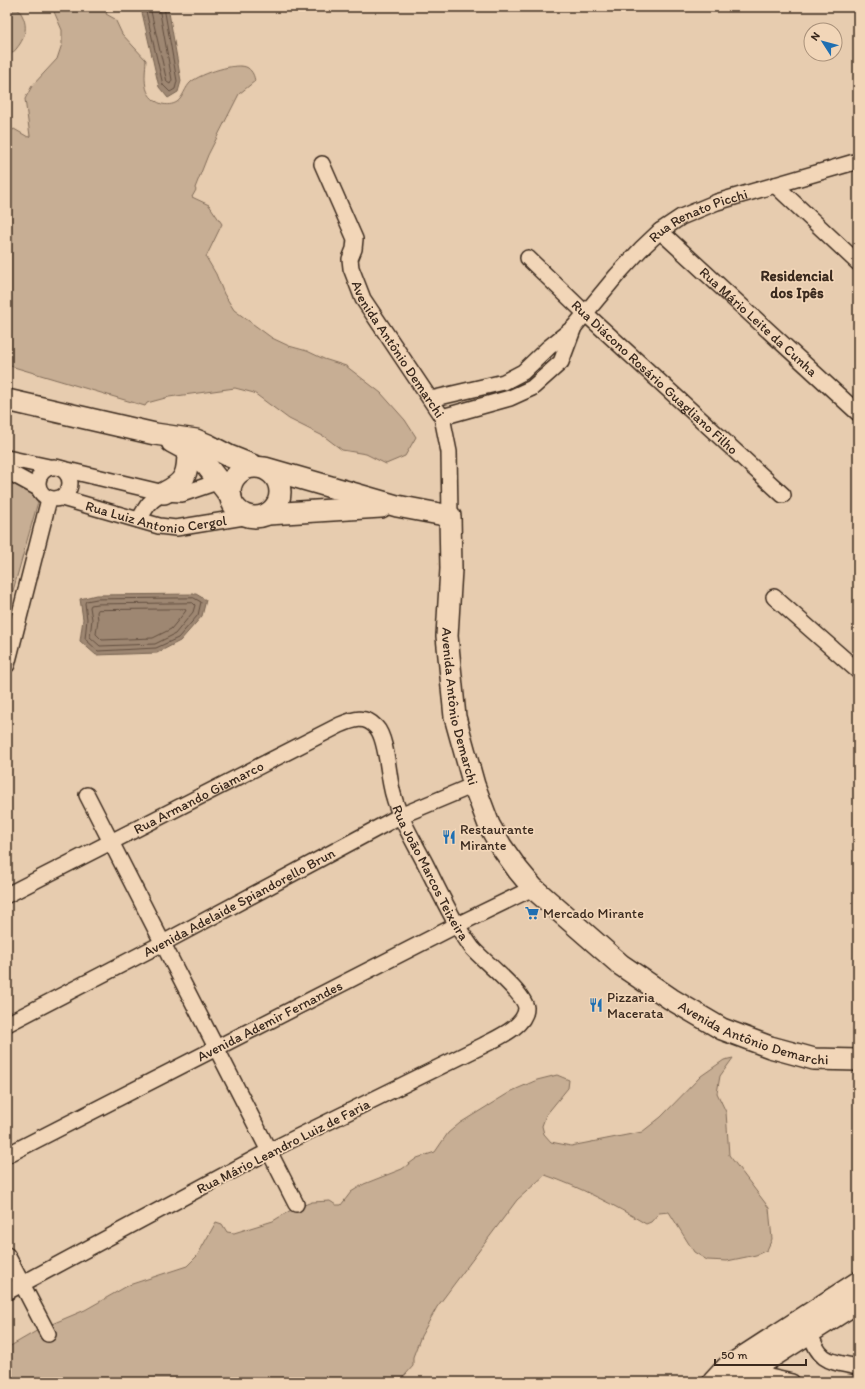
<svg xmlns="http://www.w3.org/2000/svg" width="865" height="1389" font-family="Itim,sans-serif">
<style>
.green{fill:#c7ae94;stroke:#816c59}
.water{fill:#9e8772;stroke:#766250}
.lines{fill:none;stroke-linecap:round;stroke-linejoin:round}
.shore{stroke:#634f40;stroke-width:1}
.street-casing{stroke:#3b2a1e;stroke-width:18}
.secondary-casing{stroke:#3b2a1e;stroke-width:24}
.primary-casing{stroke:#3b2a1e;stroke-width:25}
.street{stroke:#f2d6b8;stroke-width:15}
.secondary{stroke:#f2d6b8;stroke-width:21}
.primary{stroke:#f2d6b8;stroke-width:22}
.labels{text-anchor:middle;stroke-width:3.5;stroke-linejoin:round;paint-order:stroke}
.street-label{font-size:14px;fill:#3b2a1e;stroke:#f2d6b8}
.poi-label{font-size:14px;fill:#3b2a1e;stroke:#f2d6b8;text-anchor:start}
.neighbourhood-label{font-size:15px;font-weight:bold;fill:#3b2a1e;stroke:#f2d6b8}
</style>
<rect width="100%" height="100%" fill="#e7ccaf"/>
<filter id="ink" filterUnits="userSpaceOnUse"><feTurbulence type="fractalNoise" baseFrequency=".025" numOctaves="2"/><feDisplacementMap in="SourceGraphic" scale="8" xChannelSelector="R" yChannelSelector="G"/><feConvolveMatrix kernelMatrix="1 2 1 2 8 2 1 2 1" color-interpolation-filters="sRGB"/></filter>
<g filter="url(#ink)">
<g class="green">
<path d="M7 7C15 7 18 7 22 15 31 32 20 47 7 58Z"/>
<path d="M52 7H109L106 14 115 19 122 34 146 60C145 77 141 97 162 104 167 105 172 105 177 102 183 98 185 87 191 82 200 74 238 61 248 68 253 72 254 76 255 81L239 94 208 155 195 188 196 190 192 197 209 205 222 224 206 257 216 274 224 294 234 310 272 338 289 346 307 351 324 359 346 366 381 393 405 420 416 437 405 456 386 464 366 454 342 450 325 437 289 419 254 393 235 388 169 397 147 403 145 406 7 365V134L14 129 28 137 30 136 25 99 32 86 57 59 62 44V30Z"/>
<path d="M7 478 30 488 39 498 7 612Z"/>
<path d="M733 1058 720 1076 717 1093 726 1112 729 1155 769 1208 772 1239 767 1250 756 1255 727 1261 707 1260 694 1252 669 1212 659 1213 651 1222 646 1224C614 1205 580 1187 545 1175L517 1200 437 1307 421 1336 413 1357V1366L399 1382H7V1348L40 1329 85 1310 129 1285 187 1266 197 1256 216 1222 222 1224 227 1232 234 1233 273 1221 291 1210 312 1202 330 1201 336 1205H341L351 1192 364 1184 402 1169 417 1158 435 1152 448 1133 460 1123 512 1091 537 1080 557 1075 569 1080 568 1088 546 1115 542 1126 544 1134 551 1142 571 1146 642 1132 661 1117 701 1076 724 1060Z"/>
</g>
<g class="water">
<path d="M144 7H168L181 81 178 92 168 98 159 87 141 8Z"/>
<path d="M196 594 206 600 202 616 180 641 157 653 96 655 80 641 83 619 80 599 96 595Z"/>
</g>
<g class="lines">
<g class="shore">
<path d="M145 7 163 85 170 92 175 89 177 81 164 7"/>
<path d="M150 7 167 82 170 84 172 80 159 7"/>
<path d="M194 598 201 602 198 615 178 638 156 648 98 651 85 639 87 619 85 603 86 601 97 599Z"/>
<path d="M193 603 195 605 193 612 175 634 155 644 100 646 90 637 92 619 90 607 91 605 97 604Z"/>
<path d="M184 609 186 610 185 612 171 629 153 638 102 640 96 634 98 620 97 612 98 610Z"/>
</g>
<defs>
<g id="street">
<path id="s1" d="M322 164 355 239 354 249 350 259 351 268 363 299 442 417 449 452 450 516"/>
<path d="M775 185 858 263"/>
<path id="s2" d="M660 231 858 413"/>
<path id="s3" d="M528 258 585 313 783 495"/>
<path id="s4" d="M431 399 504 382 523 372 548 348 574 327 617 275 641 249 660 231 681 217 717 202 858 161"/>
<path d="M442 417 510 398 532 388 561 362 574 327"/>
<path d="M7 458 49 467"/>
<circle cx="54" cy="483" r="16"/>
<path d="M63 469 164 493 182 494 235 476"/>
<path d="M7 471 38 488"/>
<path id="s5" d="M62 498 159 526 176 528 250 516"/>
<path d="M139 520C147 505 149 501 164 493"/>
<path d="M774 597 858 671"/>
<path d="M7 665 49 499"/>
<path d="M87 795 296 1204"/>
<path id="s6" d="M7 895 340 725C354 719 365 715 376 727 386 737 388 771 391 785 396 813 412 838 425 863 437 887 449 913 463 935 467 940 470 946 474 950 485 962 525 994 526 1008 526 1026 497 1038 484 1045L269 1151 7 1292"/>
<path id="s7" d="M7 1024 163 943 400 816 474 785"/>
<path id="s8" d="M7 1155 457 925 533 888"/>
<path d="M7 1255 48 1334"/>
<path d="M810 1332C819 1363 830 1361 858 1367"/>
<path d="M747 1372 792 1382"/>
</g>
<g id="secondary">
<path d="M7 400 155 434 196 440 208 445 229 456 254 466"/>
<path d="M172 442 196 455 207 466 231 497"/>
<circle cx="255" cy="492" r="25"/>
<path id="s9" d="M265 468 397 506 450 516 451 569 447 636 455 717 474 785 489 825 501 846 518 870 533 888 621 965 671 999 722 1029 770 1047 814 1059 858 1060"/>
<path d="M164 493C186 482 188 474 188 450"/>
<path d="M268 514 381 507"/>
</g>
<g id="primary">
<path d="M714 1382 727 1368 858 1283"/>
<path d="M737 1382 747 1372 858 1301"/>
</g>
</defs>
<use href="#street" class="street-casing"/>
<use href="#secondary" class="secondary-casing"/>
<use href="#primary" class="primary-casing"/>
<use href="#street" class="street"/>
<use href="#secondary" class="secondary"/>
<use href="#primary" class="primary"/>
</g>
</g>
<defs>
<symbol id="restaurant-bare" viewBox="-9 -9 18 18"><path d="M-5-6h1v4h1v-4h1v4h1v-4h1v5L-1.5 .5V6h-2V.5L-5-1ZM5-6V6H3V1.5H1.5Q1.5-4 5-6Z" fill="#1f6fb2" stroke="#f2d6b8" stroke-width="2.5" paint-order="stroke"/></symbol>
<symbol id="supermarket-bare" viewBox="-9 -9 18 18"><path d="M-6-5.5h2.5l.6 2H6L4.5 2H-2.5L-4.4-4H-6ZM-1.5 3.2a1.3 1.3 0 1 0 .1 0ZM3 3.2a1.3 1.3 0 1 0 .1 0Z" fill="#1f6fb2" stroke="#f2d6b8" stroke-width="2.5" paint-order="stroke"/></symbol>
</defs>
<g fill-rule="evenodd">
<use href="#restaurant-bare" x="439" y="827" width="20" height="20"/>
<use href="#supermarket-bare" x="522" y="903" width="20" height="20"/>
<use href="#restaurant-bare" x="586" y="995" width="20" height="20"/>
</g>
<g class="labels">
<g class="street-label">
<text dy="5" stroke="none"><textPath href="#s4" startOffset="335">Rua Renato Picchi</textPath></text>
<text dy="5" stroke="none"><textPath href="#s2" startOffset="134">Rua Mário Leite da Cunha</textPath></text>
<text dy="5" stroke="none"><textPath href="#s1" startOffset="206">Avenida Antônio Demarchi</textPath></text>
<text dy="5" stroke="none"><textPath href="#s3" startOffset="174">Rua Diácono Rosário Guagliano Filho</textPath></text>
<text dy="5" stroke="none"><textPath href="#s5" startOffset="97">Rua Luiz Antonio Cergol</textPath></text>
<text dy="5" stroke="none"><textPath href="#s9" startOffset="383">Avenida Antônio Demarchi</textPath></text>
<text dy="5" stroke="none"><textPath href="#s6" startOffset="215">Rua Armando Giamarco</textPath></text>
<text dy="5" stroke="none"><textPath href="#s6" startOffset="570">Rua João Marcos Teixeira</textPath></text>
<text dy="5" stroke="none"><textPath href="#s7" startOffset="262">Avenida Adelaide Spiandorello Brun</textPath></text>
<text dy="5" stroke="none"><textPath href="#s8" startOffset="295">Avenida Ademir Fernandes</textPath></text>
<text dy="5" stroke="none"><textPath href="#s9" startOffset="851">Avenida Antônio Demarchi</textPath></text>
<text transform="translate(283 1146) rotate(-27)" y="5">Rua Mário Leandro Luiz de Faria</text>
</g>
<g class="poi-label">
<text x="460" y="834">Restaurante<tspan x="460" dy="16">Mirante</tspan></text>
<text x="543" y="918">Mercado Mirante</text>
<text x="607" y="1002">Pizzaria<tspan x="607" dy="16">Macerata</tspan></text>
</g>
<g class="neighbourhood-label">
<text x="797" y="281">Residencial<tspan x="797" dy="17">dos Ipês</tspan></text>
</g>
</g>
<rect width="865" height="1389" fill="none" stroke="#f2d6b8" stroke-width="24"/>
<rect x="12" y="12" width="841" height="1365" fill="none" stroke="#3b2a1e" stroke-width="1.5" filter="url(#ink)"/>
<g transform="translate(823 42) rotate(306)"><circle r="19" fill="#f2d6b8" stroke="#a9917a"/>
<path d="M0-3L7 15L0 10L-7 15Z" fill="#1f6fb2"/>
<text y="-6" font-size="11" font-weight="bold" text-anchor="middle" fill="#3b2a1e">N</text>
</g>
<path d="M715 1359v6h91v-6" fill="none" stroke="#3b2a1e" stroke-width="2"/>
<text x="721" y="1359" font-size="12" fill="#3b2a1e" stroke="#f2d6b8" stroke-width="3" paint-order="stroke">50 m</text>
</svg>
